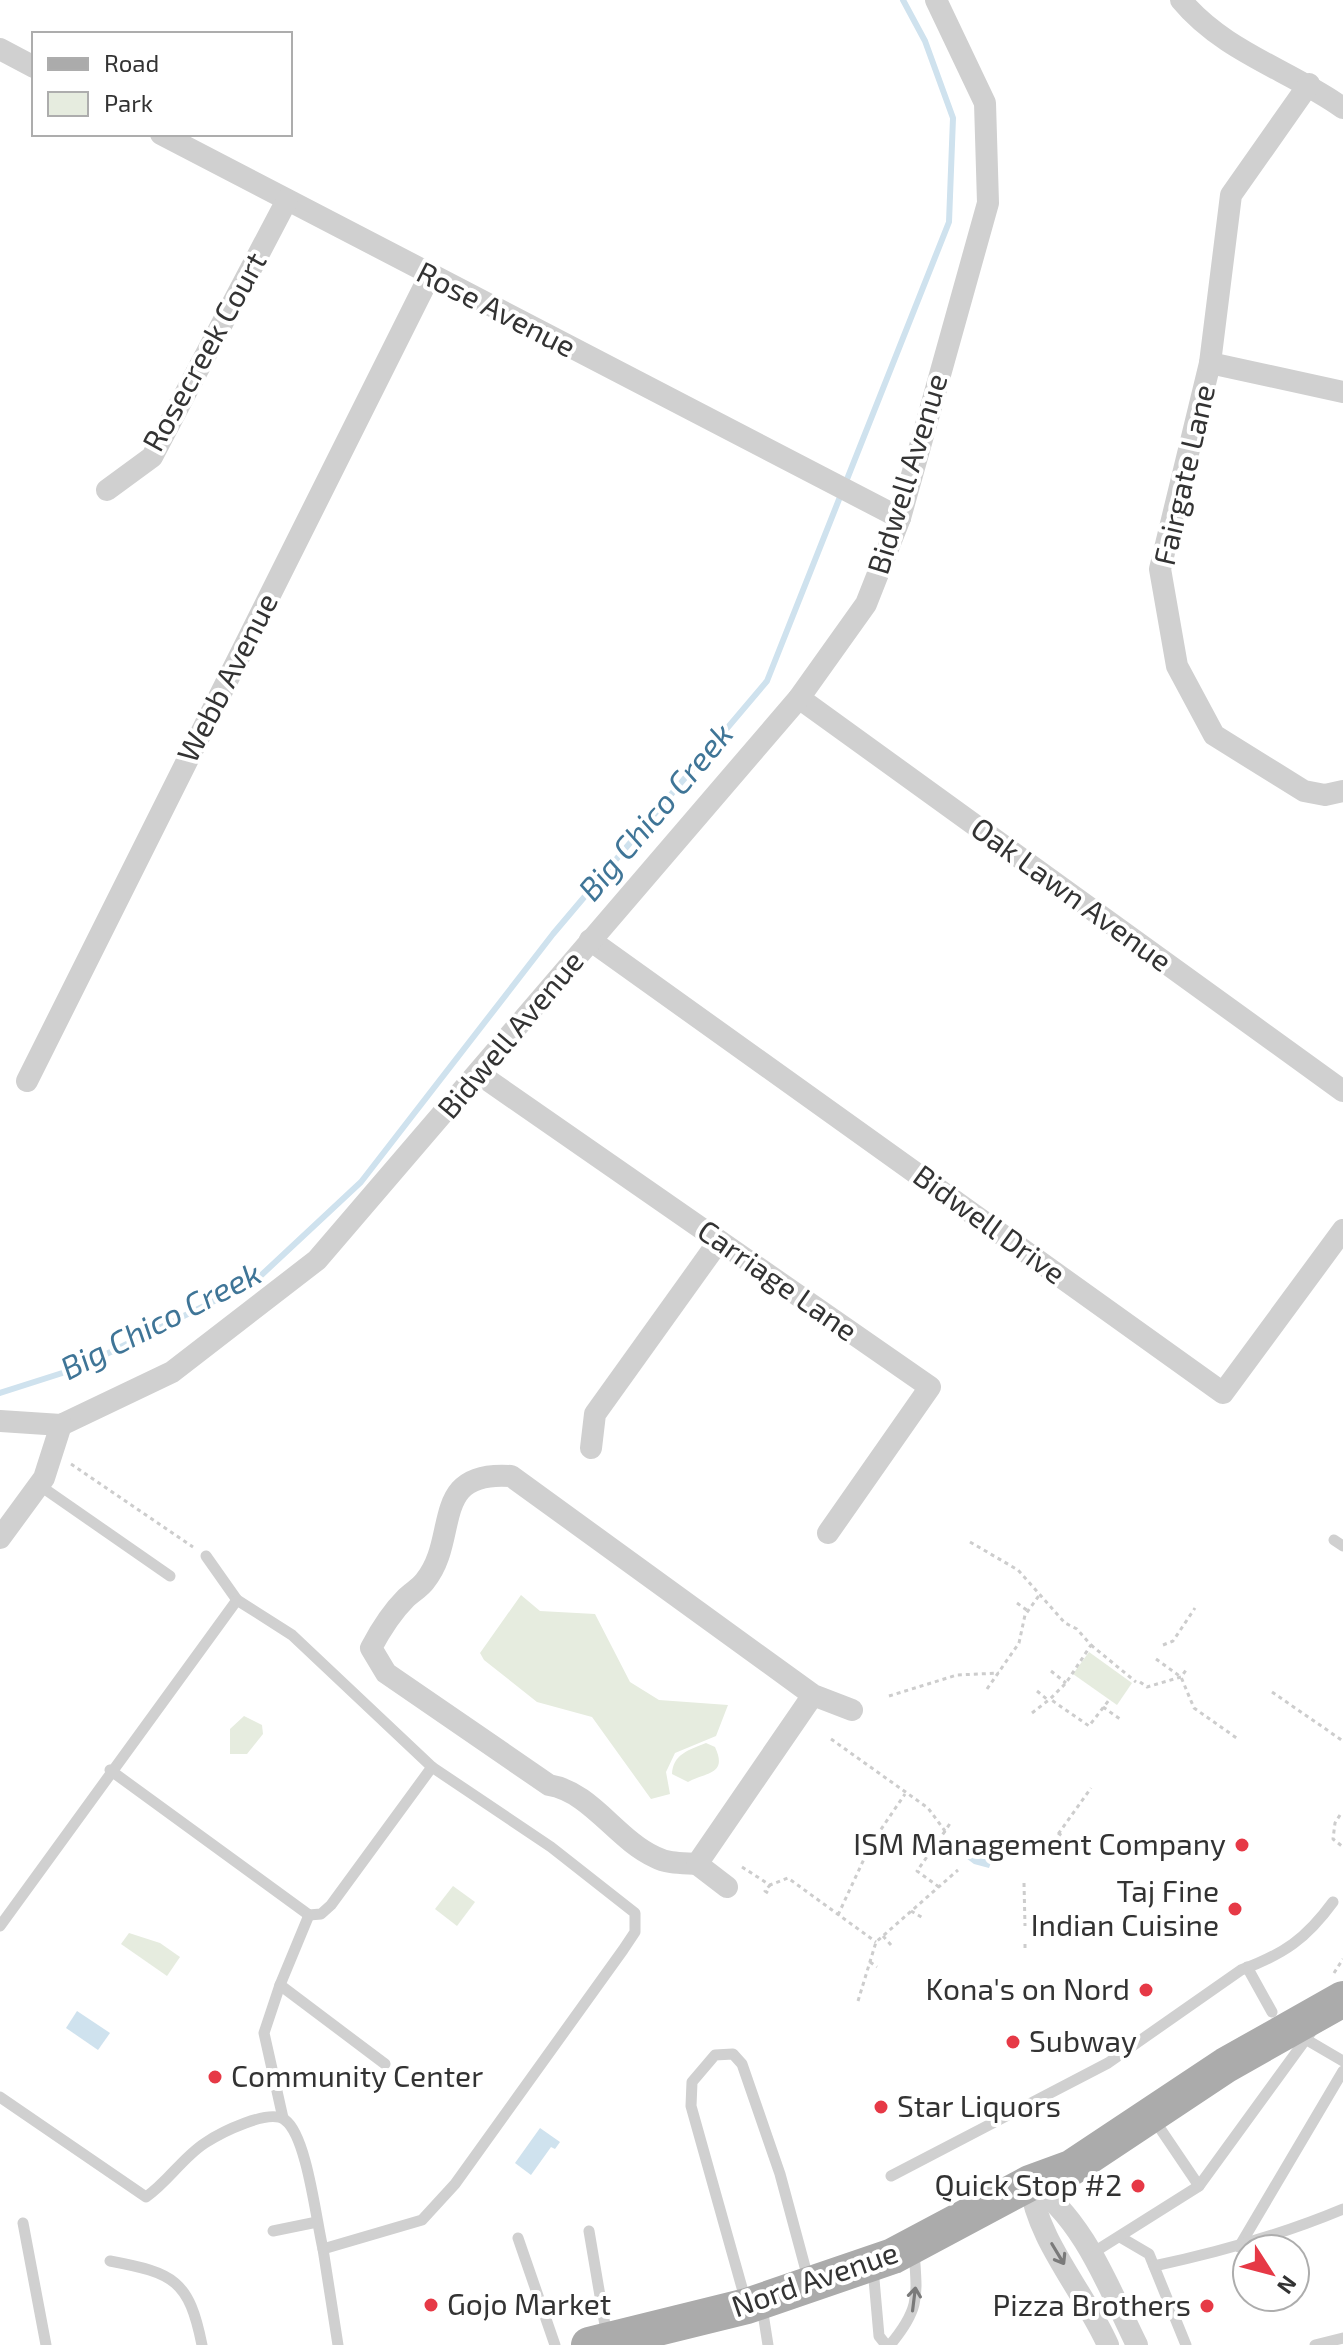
<svg xmlns="http://www.w3.org/2000/svg" width="1343" height="2345" font-family="'Exo 2',sans-serif">
<style>
.green{fill:#e6ecdf}
.water{fill:#cfe2ee}
.lines{fill:none;stroke-linecap:round;stroke-linejoin:round}
.stream{stroke:#cfe2ee;stroke-width:6}
.path{stroke:#cdcdcd;stroke-width:3;stroke-dasharray:4 4;stroke-linecap:butt}
.lane{stroke:#d0d0d0;stroke-width:11}
.street{stroke:#d0d0d0;stroke-width:22}
.primary{stroke:#ababab;stroke-width:36}
.oneway{stroke:#7a7a7a}
.poi-dot{fill:#e63946;stroke:#fff;stroke-width:3}
.labels{text-anchor:middle;stroke-width:8;stroke-linejoin:round;paint-order:stroke}
.street-label{font-size:30px;fill:#333;stroke:#fff}
.poi-label{font-size:30px;fill:#333;stroke:#fff;text-anchor:end}
.water-label{font-size:32px;font-style:italic;fill:#3f7597;stroke:#fff}
</style>
<rect width="100%" height="100%" fill="#fff"/>
<g class="green">
<path d="M521 1595 540 1611 595 1614 630 1682 659 1700 728 1705 716 1736 675 1753 666 1772 670 1794 651 1799 592 1717 537 1702 484 1660 480 1653Z"/>
<path d="M1089 1652 1132 1683 1117 1705 1073 1674Z"/>
<path d="M244 1716 262 1725 263 1734 247 1754H230V1729Z"/>
<path d="M706 1743 715 1747C728 1775 706 1772 688 1782L672 1774C673 1754 689 1750 706 1743Z"/>
<path d="M453 1886 475 1902 457 1926 435 1909Z"/>
<path d="M129 1933 160 1943 180 1957 167 1976 121 1944Z"/>
</g>
<g class="water">
<path d="M966 1840 980 1850 988 1851 993 1857 989 1868 974 1864 958 1852Z"/>
<path d="M77 2011 110 2033 98 2050 66 2028Z"/>
<path d="M540 2128 560 2142 555 2149 551 2147 531 2175 515 2163Z"/>
</g>
<g class="lines">
<path class="stream" d="M0 1393 78 1368 255 1281 361 1182 553 934 767 681 949 222 953 118 925 41 903 0"/>
<g class="path">
<path d="M71 1464 193 1547"/>
<path d="M970 1542 1018 1570 1065 1623 1077 1629 1091 1645 1066 1683 1050 1699 1089 1726 1109 1700"/>
<path d="M1017 1603 1028 1611"/>
<path d="M1091 1645 1136 1682"/>
<path d="M1163 1645 1173 1641 1195 1608"/>
<path d="M1156 1659 1181 1677 1194 1708 1238 1739"/>
<path d="M1051 1671 1066 1683"/>
<path d="M1140 1682 1147 1687 1181 1677 1186 1670"/>
<path d="M987 1689 1019 1643 1025 1615 1040 1594"/>
<path d="M1037 1691 1048 1700"/>
<path d="M1272 1692 1343 1741"/>
<path d="M889 1696 957 1675 999 1673"/>
<path d="M1103 1707 1120 1719"/>
<path d="M1032 1713 1050 1699"/>
<path d="M831 1739 928 1808 945 1831 951 1822"/>
<path d="M1340 1815 1335 1823 1333 1839 1343 1847"/>
<path d="M1058 1833 1077 1846"/>
<path d="M1049 1847 1091 1788"/>
<path d="M742 1867 770 1885 788 1878 876 1942"/>
<path d="M1024 1883 1025 1926"/>
<path d="M939 1887 917 1871 945 1831"/>
<path d="M768 1893 765 1891 770 1885"/>
<path d="M911 1911 923 1918"/>
<path d="M838 1915 871 1844 905 1794"/>
<path d="M883 1936 892 1946"/>
<path d="M1025 1944V1949"/>
<path d="M870 1962 877 1967"/>
<path d="M1334 1973 1343 1959"/>
<path d="M858 2001 876 1942 958 1870"/>
</g>
<g class="lane">
<path d="M39 1485 170 1576"/>
<path d="M1334 1540 1343 1546"/>
<path d="M206 1556 237 1600"/>
<path d="M110 1770 309 1915 321 1914 331 1905 432 1767"/>
<path d="M309 1915 280 1985 385 2064"/>
<path d="M0 1926 237 1600 292 1635 432 1767 551 1847 635 1913V1932L623 1950 455 2184 422 2220 323 2249 338 2345"/>
<path d="M1247 1967 1272 2012"/>
<path d="M280 1985 264 2033 283 2118"/>
<path d="M1307 2040 1343 2061"/>
<path d="M0 2097 146 2197C168 2182 182 2158 205 2143 220 2133 269 2108 285 2120 307 2136 316 2220 323 2249"/>
<path d="M1153 2118 1199 2186"/>
<path d="M891 2176 1108 2063 1241 1970C1284 1954 1306 1939 1333 1902"/>
<path d="M23 2223 46 2345"/>
<path d="M273 2231 317 2222"/>
<path d="M589 2231 607 2337"/>
<path d="M1120 2237 1149 2254 1186 2345"/>
<path d="M518 2238 555 2345"/>
<path d="M1239 2247 1343 2071"/>
<path d="M1091 2254 1199 2186 1314 2028"/>
<path d="M110 2261C174 2273 189 2280 202 2345"/>
<path d="M1154 2266C1220 2252 1281 2235 1343 2209"/>
<path d="M873 2268 879 2336 886 2345"/>
<path d="M746 2302 691 2106 692 2082 715 2055 733 2054 742 2064 780 2174 808 2278"/>
<path d="M762 2307 768 2345"/>
<path d="M890 2345C921 2308 917 2296 914 2250"/>
<path d="M1315 2345 1343 2338"/>
</g>
<g class="street">
<path d="M1181 0C1224 52 1290 70 1343 108"/>
<path d="M0 49 34 67"/>
<path d="M1309 84 1231 195 1210 363 1160 569 1177 666 1214 735 1304 791 1325 795 1343 791"/>
<path d="M161 134 900 518"/>
<path d="M1210 363 1343 392"/>
<path d="M107 490 152 457 287 200"/>
<path d="M799 698 1343 1091"/>
<path d="M590 940 1223 1393 1343 1230"/>
<path d="M479 1074 930 1387 828 1533"/>
<path d="M27 1081 430 275"/>
<path d="M0 1421 61 1425 172 1372 317 1260 799 698 866 604 900 518 988 203 985 103 936 0"/>
<path d="M591 1448 595 1414 719 1241"/>
<path d="M0 1538 44 1478 61 1425"/>
<path d="M813 1695 697 1864C683 1863 668 1864 655 1857 616 1839 591 1792 549 1785L386 1673 371 1648C381 1629 391 1613 406 1598 412 1592 420 1588 425 1581 460 1538 428 1470 511 1476L813 1695 852 1710"/>
<path d="M697 1864 727 1887"/>
<path d="M1030 2183C1083 2216 1110 2291 1137 2345"/>
<path d="M1030 2183C1037 2241 1084 2291 1108 2345"/>
</g>
<path class="primary" d="M589 2345 747 2306 893 2256 1030 2183 1071 2168 1226 2065 1343 1999"/>
</g>
<defs><path id="oneway-shaft" d="M-6 0H5M1.5-3L5.5 0L1.5 3" fill="none" stroke-width="1.6" stroke-linecap="round" stroke-linejoin="round" transform="scale(2)"/></defs>
<g class="oneway">
<use href="#oneway-shaft" transform="translate(1058 2254) rotate(59)"/>
<use href="#oneway-shaft" transform="translate(914 2299) rotate(-83)"/>
</g>
<g class="poi-dot">
<circle cx="1242" cy="1845" r="8"/>
<circle cx="1235" cy="1909" r="8"/>
<circle cx="1146" cy="1990" r="8"/>
<circle cx="1013" cy="2042" r="8"/>
<circle cx="215" cy="2077" r="8"/>
<circle cx="881" cy="2107" r="8"/>
<circle cx="1138" cy="2186" r="8"/>
<circle cx="431" cy="2305" r="8"/>
<circle cx="1207" cy="2306" r="8"/>
</g>
<g class="labels">
<g class="street-label">
<text transform="translate(496 310) rotate(27)" y="10">Rose Avenue</text>
<text transform="translate(205 352) rotate(-61)" y="10">Rosecreek Court</text>
<text transform="translate(908 474) rotate(-73)" y="10">Bidwell Avenue</text>
<text transform="translate(1185 475) rotate(-77)" y="10">Fairgate Lane</text>
<text transform="translate(228 678) rotate(-63)" y="10">Webb Avenue</text>
<text transform="translate(1071 895) rotate(36)" y="10">Oak Lawn Avenue</text>
<text transform="translate(511 1035) rotate(-50)" y="10">Bidwell Avenue</text>
<text transform="translate(989 1225) rotate(36)" y="10">Bidwell Drive</text>
<text transform="translate(777 1281) rotate(35)" y="10">Carriage Lane</text>
<text transform="translate(815 2280) rotate(-19)" y="10">Nord Avenue</text>
</g>
<g class="poi-label">
<text x="1226" y="1855">ISM Management Company</text>
<text x="1219" y="1902">Taj Fine<tspan x="1219" dy="34">Indian Cuisine</tspan></text>
<text x="1130" y="2000">Kona's on Nord</text>
<text x="1029" y="2052" text-anchor="start">Subway</text>
<text x="231" y="2087" text-anchor="start">Community Center</text>
<text x="897" y="2117" text-anchor="start">Star Liquors</text>
<text x="1122" y="2196">Quick Stop #2</text>
<text x="447" y="2315" text-anchor="start">Gojo Market</text>
<text x="1191" y="2316">Pizza Brothers</text>
</g>
<g class="water-label">
<text transform="translate(656 812) rotate(-50)" y="11">Big Chico Creek</text>
<text transform="translate(161 1321) rotate(-27)" y="11">Big Chico Creek</text>
</g>
</g>
<rect x="32" y="32" width="260" height="104" fill="#ffffff" stroke="#adadad" stroke-width="2"/>
<rect x="48" y="58" width="40" height="12" fill="#ababab" stroke="#adadad" stroke-width="2"/>
<text x="104" y="72" font-size="24" fill="#333333">Road</text>
<rect x="48" y="92" width="40" height="24" fill="#e6ecdf" stroke="#adadad" stroke-width="2"/>
<text x="104" y="112" font-size="24" fill="#333333">Park</text>
<g transform="translate(1271 2273) rotate(126)"><circle r="38" fill="#ffffff" stroke="#adadad" stroke-width="2"/>
<path d="M0-6L14 30L0 20L-14 30Z" fill="#e63946"/>
<text y="-12" font-size="22" font-weight="bold" text-anchor="middle" fill="#333333">N</text>
</g>
</svg>
